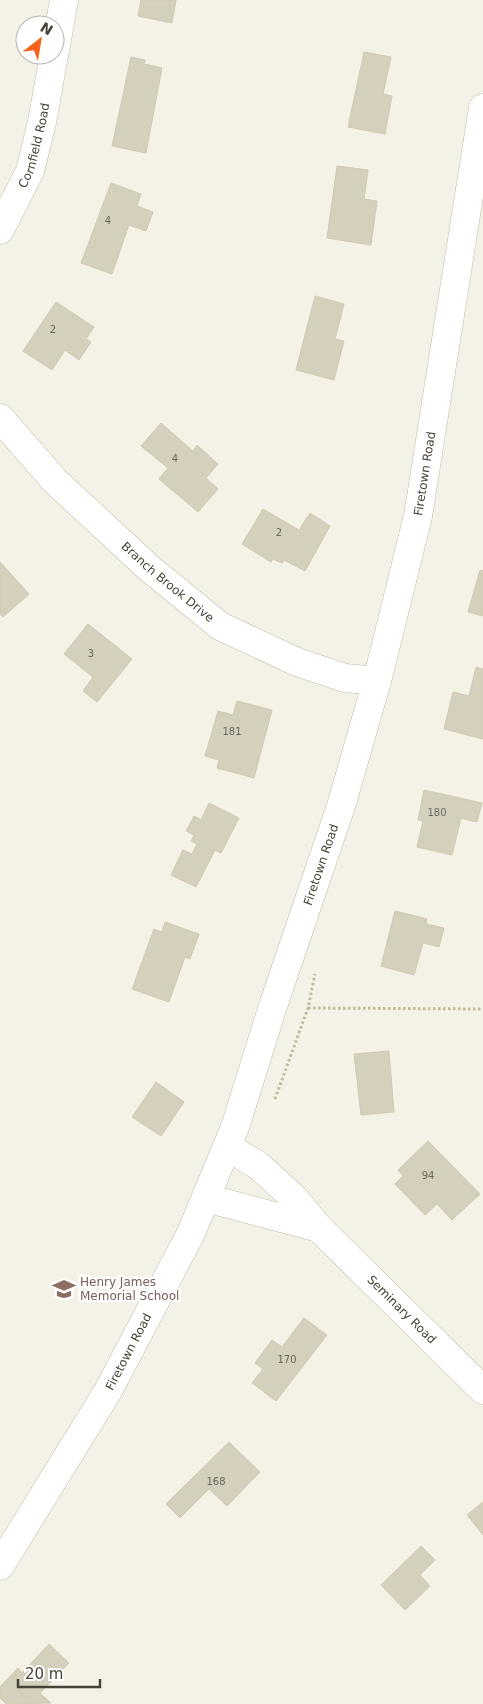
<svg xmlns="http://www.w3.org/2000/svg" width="483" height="1704" font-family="'DejaVu Sans',sans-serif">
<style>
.building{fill:#d5d0bd;stroke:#d0c9b0}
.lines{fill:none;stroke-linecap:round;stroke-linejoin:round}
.minor-casing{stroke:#bfbbaa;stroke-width:29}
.tertiary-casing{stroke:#bfbbaa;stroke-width:29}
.path{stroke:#c1ba9b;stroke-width:3;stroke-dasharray:2.5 2.5;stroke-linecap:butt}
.minor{stroke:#fff;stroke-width:28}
.tertiary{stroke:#fff;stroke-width:28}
.labels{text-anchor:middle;stroke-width:5;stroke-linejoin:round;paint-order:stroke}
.number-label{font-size:10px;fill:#6a6658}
.street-label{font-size:12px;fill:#474336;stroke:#fff}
.education-label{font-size:12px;fill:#785e54;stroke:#fff;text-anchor:start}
</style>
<rect width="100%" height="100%" fill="#f4f2e7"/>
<g class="building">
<path d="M141 0H176L172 23 138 16Z"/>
<path d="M364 52 391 57 383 94 392 96 385 134 348 127Z"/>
<path d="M131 57 145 60 144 64 162 68 146 153 112 146Z"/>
<path d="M337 166 368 170 364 199 377 201 371 245 327 238Z"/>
<path d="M111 183 141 194 137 206 153 212 146 231 129 225 112 274 81 263Z"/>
<path d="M315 296 344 304 335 339 344 341 334 380 296 370Z"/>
<path d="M56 302 94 327 86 339 91 342 79 360 65 350 52 370 23 351Z"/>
<path d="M161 423 193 451 197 445 218 464 206 478 218 489 198 512 159 479 168 468 141 446Z"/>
<path d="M263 509 299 530 310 513 330 526 305 571 284 560 282 563 273 559 271 562 242 544Z"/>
<path d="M0 562 29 594 3 617 0 614Z"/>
<path d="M480 570 483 571V616L468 612Z"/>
<path d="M88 624 132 659 97 702 83 691 93 677 64 654Z"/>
<path d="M476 667 483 669V739L444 729 453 692 469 696Z"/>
<path d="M237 701 272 710 254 778 217 768 219 760 205 756 218 711 233 715Z"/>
<path d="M424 790 482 803 477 822 461 818 452 855 417 847 423 821 418 820Z"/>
<path d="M209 803 239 818 221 853 215 850 196 887 171 875 183 850 192 854 197 844 191 841 194 835 186 831 194 816 201 820Z"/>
<path d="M395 911 427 919 426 924 444 928 439 947 423 943 414 975 381 966Z"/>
<path d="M165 922 199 934 190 959 185 957 169 1002 132 989 154 929 162 932Z"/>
<path d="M389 1051 394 1112 361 1115 354 1054Z"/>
<path d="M156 1082 184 1102 161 1136 132 1117Z"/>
<path d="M428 1141 480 1194 452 1220 437 1204 425 1215 395 1184 403 1176 398 1170Z"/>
<path d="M304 1318 327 1335 276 1401 252 1383 263 1369 255 1363 272 1340 282 1347Z"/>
<path d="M229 1442 260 1472 227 1506 209 1489 180 1518 166 1504Z"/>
<path d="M483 1502V1535L467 1515Z"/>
<path d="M421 1546 435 1560 420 1575 430 1586 405 1610 381 1585Z"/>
<path d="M49 1644 69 1663 40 1693 51 1703 6 1704 0 1698V1687L18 1668 22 1673Z"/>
</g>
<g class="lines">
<defs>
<g id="minor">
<path d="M55 51 64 0"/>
<path id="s1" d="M0 230 30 171 42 122 54 55"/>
<path id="s2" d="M0 418 55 481 149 568 220 626 297 662 345 678 377 681"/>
<path id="s3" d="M228 1147 259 1166 294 1198 319 1228 483 1390"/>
<path d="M206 1198 319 1228"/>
</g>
<g id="tertiary">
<path id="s4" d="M0 1566 108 1391 191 1233 235 1127 273 1006 341 806 377 681 418 516 483 108"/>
</g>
</defs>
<use href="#minor" class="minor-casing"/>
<use href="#tertiary" class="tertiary-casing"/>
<g class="path">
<path d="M308 1008 483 1009"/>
<path d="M275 1099 308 1008 315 974"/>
</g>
<use href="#minor" class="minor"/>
<use href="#tertiary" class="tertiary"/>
</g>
<defs>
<symbol id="school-bare" viewBox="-9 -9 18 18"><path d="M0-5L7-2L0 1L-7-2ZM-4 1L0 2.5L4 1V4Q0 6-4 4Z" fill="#8d6e63" stroke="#fff" stroke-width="2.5" paint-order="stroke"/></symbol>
</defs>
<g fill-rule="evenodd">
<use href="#school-bare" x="48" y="1273" width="32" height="32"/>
</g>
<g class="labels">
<g class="number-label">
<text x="108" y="224">4</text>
<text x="53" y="333">2</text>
<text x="175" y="462">4</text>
<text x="279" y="536">2</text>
<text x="91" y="657">3</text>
<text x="232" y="735">181</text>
<text x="437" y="816">180</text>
<text x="428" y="1179">94</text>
<text x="287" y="1363">170</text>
<text x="216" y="1485">168</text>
</g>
<g class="street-label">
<text dy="4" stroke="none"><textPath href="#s1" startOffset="92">Cornfield Road</textPath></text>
<text dy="4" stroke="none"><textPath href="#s4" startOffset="1180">Firetown Road</textPath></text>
<text dy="4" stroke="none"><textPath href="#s2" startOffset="235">Branch Brook Drive</textPath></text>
<text dy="4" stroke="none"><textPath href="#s4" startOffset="775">Firetown Road</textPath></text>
<text dy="4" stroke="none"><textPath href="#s3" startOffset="239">Seminary Road</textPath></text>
<text dy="4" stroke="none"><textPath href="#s4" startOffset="250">Firetown Road</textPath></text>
</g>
<g class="education-label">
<text x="80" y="1286">Henry James<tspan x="80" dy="14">Memorial School</tspan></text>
</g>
</g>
<g transform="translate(40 40) rotate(31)"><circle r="24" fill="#ffffff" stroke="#b5b4af"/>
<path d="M0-4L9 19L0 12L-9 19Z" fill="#f96119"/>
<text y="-8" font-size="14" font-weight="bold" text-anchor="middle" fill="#474336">N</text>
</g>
<path d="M18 1679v8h82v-8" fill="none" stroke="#474336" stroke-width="2.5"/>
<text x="25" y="1679" font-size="15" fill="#474336" stroke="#ffffff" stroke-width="4" paint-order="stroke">20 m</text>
</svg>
